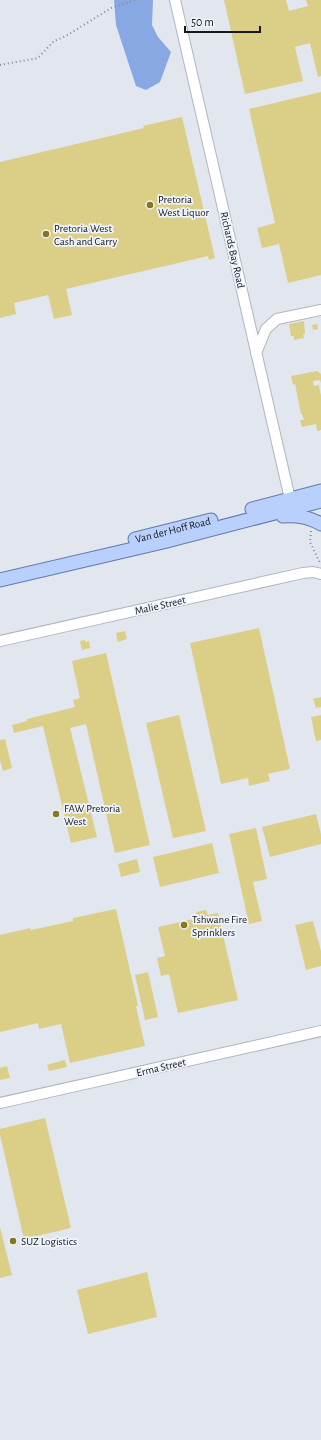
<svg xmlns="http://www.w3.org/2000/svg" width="321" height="1440" font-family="'Alegreya Sans',sans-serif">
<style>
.forest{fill:#88a8e3}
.building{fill:#dbcf87}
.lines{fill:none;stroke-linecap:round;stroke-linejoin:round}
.minor-casing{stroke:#b1b5be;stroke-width:12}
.major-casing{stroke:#607bab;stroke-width:15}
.path{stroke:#868a90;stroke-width:2;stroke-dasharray:1 3;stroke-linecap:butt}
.minor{stroke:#fff;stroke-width:10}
.major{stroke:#b8d0fb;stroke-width:13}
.poi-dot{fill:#85771b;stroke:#eef3fc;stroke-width:1.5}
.labels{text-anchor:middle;stroke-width:3.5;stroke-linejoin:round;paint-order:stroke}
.poi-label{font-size:11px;fill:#16181b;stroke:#eef3fc;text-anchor:start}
.street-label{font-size:11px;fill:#16181b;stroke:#eef3fc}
</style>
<rect width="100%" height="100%" fill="#e1e6ef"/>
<path class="forest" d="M114 0H153L152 25 158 37 171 52 160 82 146 90 136 86 116 25Z"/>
<g class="building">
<path d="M224 0H286L289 11 308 6 306 0H321V76L318 77 310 43 295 47 303 81 245 94Z"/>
<path d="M321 92V275L288 283 279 244 262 248 257 228 275 223 249 109Z"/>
<path d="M182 117 215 258 209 260 208 256 66 289 72 315 54 319 48 295 14 303 16 314 0 318V162L144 128 143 126Z"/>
<path d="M304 321 305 334H303L304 338 294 340V336H291L289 324Z"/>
<path d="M317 324 318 329 313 330 312 325Z"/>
<path d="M317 371 321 374V383L320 380 313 381 314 386 319 385 321 396V430L317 431 316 424 302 427 300 420H304L302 414H301L295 384 293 385 291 376Z"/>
<path d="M259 628 290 769 268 774 270 781 249 786 248 778 221 784 190 643Z"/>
<path d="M125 631 127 639 118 642 116 633Z"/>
<path d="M85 640V642L89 641 90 648 82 650 80 641Z"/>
<path d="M106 653 150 845 115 853 86 724 70 728 97 837 71 843 43 726 14 733 12 725 27 721V719L75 707 73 700 80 698 72 661Z"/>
<path d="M321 697V707L316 708 313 699Z"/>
<path d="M179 715 206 831 173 838 146 723Z"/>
<path d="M321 715V740L316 741 311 717Z"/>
<path d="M5 739 12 768 3 771 0 760V740Z"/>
<path d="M316 814 321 834V844L270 857 262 827Z"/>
<path d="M256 828 267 879 253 882 262 921 249 924 229 834Z"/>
<path d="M212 843 219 873 160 887 153 857Z"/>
<path d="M137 859 140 872 121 877 118 864Z"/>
<path d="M116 909 138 1006H136L145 1046 70 1063 61 1024 39 1029 38 1023 0 1032V935L30 928 31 930 73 921V918Z"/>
<path d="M206 910 208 915 218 913 238 1000 178 1013 169 974 161 976 157 958 165 956 158 927 198 918 196 912Z"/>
<path d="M313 921 321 951V966L306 970 295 925Z"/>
<path d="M148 972 158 1017 145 1020 135 975Z"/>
<path d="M65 1060 67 1067 49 1071 47 1065Z"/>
<path d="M7 1066 10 1078 0 1080V1068Z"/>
<path d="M45 1118 71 1228 24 1239 0 1135V1129Z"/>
<path d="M0 1227 12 1275 0 1278Z"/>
<path d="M147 1272 157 1317 88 1334 77 1290Z"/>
</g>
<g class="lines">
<defs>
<g id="minor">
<path d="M175 0 290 499"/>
<path d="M256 353 266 329 277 319 321 310"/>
<path d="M0 641 303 573 313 572 321 574"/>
<path d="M0 1103 321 1031"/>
</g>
<g id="major">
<path d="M252 509 321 491"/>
<path d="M283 516C298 515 308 517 321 524"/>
<path id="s1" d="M135 539 211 520"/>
<path d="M0 580 163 542 321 501"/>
</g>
</defs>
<use href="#minor" class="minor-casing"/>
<use href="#major" class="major-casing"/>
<g class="path">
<path d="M0 65 38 58 54 41 66 36 111 8 135 0"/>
<path d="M311 531 310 542 320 563"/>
</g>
<use href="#minor" class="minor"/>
<use href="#major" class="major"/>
</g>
<g class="poi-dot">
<circle cx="150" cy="205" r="4"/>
<circle cx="46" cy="234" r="4"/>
<circle cx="56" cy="814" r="4"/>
<circle cx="184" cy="925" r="4"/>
<circle cx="13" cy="1241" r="4"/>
</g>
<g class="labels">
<g class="poi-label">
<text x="158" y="203">Pretoria<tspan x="158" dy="13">West Liquor</tspan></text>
<text x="54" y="232">Pretoria West<tspan x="54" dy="13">Cash and Carry</tspan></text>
<text x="64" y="812">FAW Pretoria<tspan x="64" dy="13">West</tspan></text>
<text x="192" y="923">Tshwane Fire<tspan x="192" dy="13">Sprinklers</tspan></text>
<text x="21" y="1245">SUZ Logistics</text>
</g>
<g class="street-label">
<text transform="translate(233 250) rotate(77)" y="4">Richards Bay Road</text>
<text dy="4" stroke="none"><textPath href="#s1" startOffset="39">Van der Hoff Road</textPath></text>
<text transform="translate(160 605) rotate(-13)" y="4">Malie Street</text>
<text transform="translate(161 1067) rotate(-13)" y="4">Erma Street</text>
</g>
</g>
<path d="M185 26v6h75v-6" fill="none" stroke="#16181b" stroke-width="2"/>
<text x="191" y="26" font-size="12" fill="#16181b" stroke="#eef3fc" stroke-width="3" paint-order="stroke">50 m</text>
</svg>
